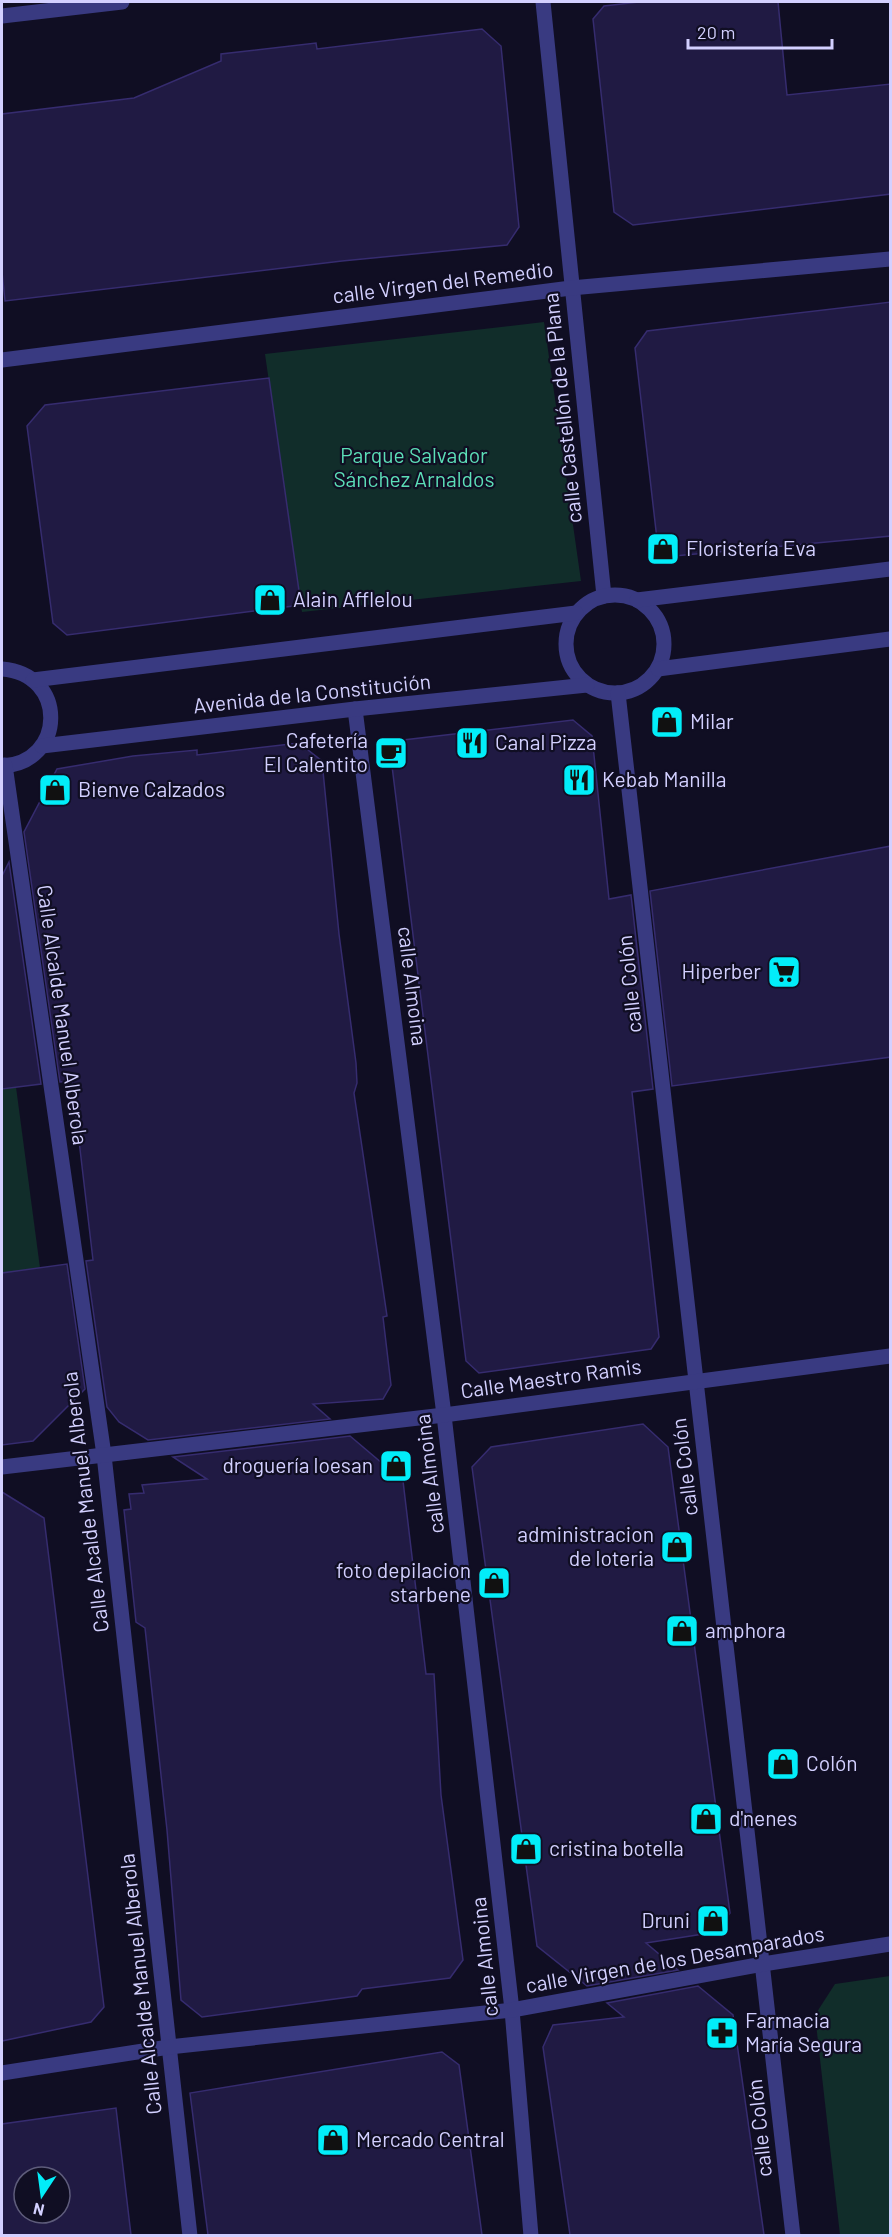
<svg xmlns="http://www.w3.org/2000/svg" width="892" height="2237" font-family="Barlow,sans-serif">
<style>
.green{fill:#112d2a}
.building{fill:#201a43;stroke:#362c6f;stroke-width:1.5;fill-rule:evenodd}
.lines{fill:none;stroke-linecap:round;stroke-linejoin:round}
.minor{stroke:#393a81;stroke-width:15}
.labels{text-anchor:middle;stroke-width:4.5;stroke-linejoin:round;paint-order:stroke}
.street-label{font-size:21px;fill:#d3d0ff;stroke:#100e23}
.park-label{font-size:21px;fill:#5cdeb7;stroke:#100e23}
.poi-label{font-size:21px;fill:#d3d0ff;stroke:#100e23;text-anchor:start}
</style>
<rect width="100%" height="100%" fill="#100e23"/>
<g class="green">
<path d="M544 322 581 581 302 612 265 354Z"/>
<path d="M16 1087 40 1268 2 1273V1089Z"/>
<path d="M890 1976V2235H840L815 2015 835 1984Z"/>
</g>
<g class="building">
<path d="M639 2H778L787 95 891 84V194L633 225 614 212 593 19 604 6Z"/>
<path d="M482 29 501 46 519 227 507 245 342 261 5 301 2 272V114L134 98 221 61V54L316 43 317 49Z"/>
<path d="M891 302V536L674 556 658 548 635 348 647 331Z"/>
<path d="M269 378 301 605 67 635 53 623 27 426 45 405Z"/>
<path d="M573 720 592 736 609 899 631 895 653 1089 632 1092 659 1337 651 1349 479 1373 466 1361 391 758 403 740Z"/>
<path d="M299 743 322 761 339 934 356 1063 357 1083 354 1093 387 1316 383 1317 391 1385 383 1399 313 1404 330 1419 148 1440 119 1422 107 1407 86 1261 93 1260 72 1081 60 1082 24 832 57 769 133 756 197 750V755Z"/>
<path d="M891 846V1057L672 1086 650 891Z"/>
<path d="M9 862 41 1084 2 1089V876Z"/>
<path d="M67 1264 85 1389 33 1441 2 1445V1273Z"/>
<path d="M643 1424 668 1447 730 1913 716 1932 646 1943 678 1970 587 1986 537 1946 472 1467 491 1447Z"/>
<path d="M350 1436 403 1481 426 1674H434L441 1795 463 1960 450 1978 362 1989 357 1996 202 2017 181 2000 167 1830 145 1628 136 1622 124 1510 131 1509 129 1494 144 1493 142 1485 207 1479 173 1457Z"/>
<path d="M2 1492 44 1518 104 2007 91 2022 2 2041Z"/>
<path d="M698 1986 733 2015 764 2235H570L543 2047 553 2025 624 2017 607 2003Z"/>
<path d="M442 2052 459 2065 482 2235H208L190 2093Z"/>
<path d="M116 2108 131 2235H2V2124ZM24 2177H60V2213H24Z"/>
</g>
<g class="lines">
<g class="minor">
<path d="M543 2 604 596"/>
<path d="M2 16 122 2"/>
<path d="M2 360 571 288 890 259"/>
<circle cx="615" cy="644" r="49"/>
<path d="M637 600 890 569"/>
<path d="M2 669C68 674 66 763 2 766"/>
<path d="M658 669 890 639"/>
<path d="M33 680 576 613"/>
<path d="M618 693 793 2236"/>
<path d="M355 709 444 1415 512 2010 531 2236"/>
<path d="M42 746 355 709 587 685"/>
<path d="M5 765 104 1455 190 2236"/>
<path d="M2 1467 444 1415 890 1356"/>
<path d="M2 2073 169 2047 512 2010 763 1964 890 1944"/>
</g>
</g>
<defs>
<symbol id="shop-square" viewBox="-11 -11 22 22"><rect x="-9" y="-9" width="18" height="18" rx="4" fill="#02edf9" stroke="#100e23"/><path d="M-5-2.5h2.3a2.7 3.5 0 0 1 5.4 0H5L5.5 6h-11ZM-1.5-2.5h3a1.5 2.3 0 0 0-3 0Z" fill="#111"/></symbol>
<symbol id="restaurant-square" viewBox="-11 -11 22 22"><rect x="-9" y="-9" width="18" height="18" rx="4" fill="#02edf9" stroke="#100e23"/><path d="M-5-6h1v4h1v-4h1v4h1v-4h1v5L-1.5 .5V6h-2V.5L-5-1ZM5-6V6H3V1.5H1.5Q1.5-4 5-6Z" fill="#111"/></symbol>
<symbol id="cafe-square" viewBox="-11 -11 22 22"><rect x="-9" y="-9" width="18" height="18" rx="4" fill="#02edf9" stroke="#100e23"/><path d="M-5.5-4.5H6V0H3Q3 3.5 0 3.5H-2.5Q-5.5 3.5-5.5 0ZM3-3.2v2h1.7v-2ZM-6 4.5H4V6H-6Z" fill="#111"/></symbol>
<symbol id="supermarket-square" viewBox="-11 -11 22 22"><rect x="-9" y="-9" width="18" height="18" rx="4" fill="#02edf9" stroke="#100e23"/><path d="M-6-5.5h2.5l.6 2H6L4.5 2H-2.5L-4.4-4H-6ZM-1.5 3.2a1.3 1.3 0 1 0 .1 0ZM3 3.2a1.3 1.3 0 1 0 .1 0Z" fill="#111"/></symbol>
<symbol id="pharmacy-square" viewBox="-11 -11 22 22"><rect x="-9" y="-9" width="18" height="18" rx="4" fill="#02edf9" stroke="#100e23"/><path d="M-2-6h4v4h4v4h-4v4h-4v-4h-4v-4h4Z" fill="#111"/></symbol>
</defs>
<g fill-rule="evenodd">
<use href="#shop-square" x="644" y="530" width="38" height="38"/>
<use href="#shop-square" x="251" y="581" width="38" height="38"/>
<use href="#shop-square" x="648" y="703" width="38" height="38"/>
<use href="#restaurant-square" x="453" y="724" width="38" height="38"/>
<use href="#cafe-square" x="372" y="734" width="38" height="38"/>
<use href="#restaurant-square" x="560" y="761" width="38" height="38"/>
<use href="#shop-square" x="36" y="771" width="38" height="38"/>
<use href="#supermarket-square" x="765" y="953" width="38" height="38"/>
<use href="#shop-square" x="377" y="1447" width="38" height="38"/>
<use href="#shop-square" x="658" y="1528" width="38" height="38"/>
<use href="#shop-square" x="475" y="1564" width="38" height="38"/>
<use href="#shop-square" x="663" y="1612" width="38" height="38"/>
<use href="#shop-square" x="764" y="1745" width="38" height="38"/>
<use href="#shop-square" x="687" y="1800" width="38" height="38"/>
<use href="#shop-square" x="507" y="1830" width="38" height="38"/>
<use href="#shop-square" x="694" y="1902" width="38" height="38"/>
<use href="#pharmacy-square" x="703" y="2014" width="38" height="38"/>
<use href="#shop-square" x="314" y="2121" width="38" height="38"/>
</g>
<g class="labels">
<g class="street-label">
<text transform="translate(443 283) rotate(-7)" y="7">calle Virgen del Remedio</text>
<text transform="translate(563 408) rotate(-96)" y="7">calle Castellón de la Plana</text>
<text transform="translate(312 694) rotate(-6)" y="7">Avenida de la Constitución</text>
<text transform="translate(630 984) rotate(-96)" y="7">calle Colón</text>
<text transform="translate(412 986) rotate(83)" y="7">calle Almoina</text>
<text transform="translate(62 1015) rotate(82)" y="7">Calle Alcalde Manuel Alberola</text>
<text transform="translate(551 1379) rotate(-8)" y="7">Calle Maestro Ramis</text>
<text transform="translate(685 1467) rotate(-97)" y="7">calle Colón</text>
<text transform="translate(430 1474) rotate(-97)" y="7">calle Almoina</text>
<text transform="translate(86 1502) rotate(-97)" y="7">Calle Alcalde Manuel Alberola</text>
<text transform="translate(485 1957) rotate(-96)" y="7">calle Almoina</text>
<text transform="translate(675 1960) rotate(-10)" y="7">calle Virgen de los Desamparados</text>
<text transform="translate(141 1984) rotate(-96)" y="7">Calle Alcalde Manuel Alberola</text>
<text transform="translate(760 2128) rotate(-96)" y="7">calle Colón</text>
</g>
<g class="park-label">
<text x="414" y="463">Parque Salvador<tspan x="414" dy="24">Sánchez Arnaldos</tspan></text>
</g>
<g class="poi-label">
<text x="686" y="556">Floristería Eva</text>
<text x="293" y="607">Alain Afflelou</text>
<text x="690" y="729">Milar</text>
<text x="368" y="748" text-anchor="end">Cafetería<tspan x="368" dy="24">El Calentito</tspan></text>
<text x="495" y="750">Canal Pizza</text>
<text x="602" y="787">Kebab Manilla</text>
<text x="78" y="797">Bienve Calzados</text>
<text x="761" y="979" text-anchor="end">Hiperber</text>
<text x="373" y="1473" text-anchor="end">droguería loesan</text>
<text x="654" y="1542" text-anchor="end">administracion<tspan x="654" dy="24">de loteria</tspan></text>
<text x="471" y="1578" text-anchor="end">foto depilacion<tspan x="471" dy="24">starbene</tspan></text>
<text x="705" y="1638">amphora</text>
<text x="806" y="1771">Colón</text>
<text x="729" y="1826">d'nenes</text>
<text x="549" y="1856">cristina botella</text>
<text x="690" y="1928" text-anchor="end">Druni</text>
<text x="745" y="2028">Farmacia<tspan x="745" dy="24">María Segura</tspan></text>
<text x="356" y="2147">Mercado Central</text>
</g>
</g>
<rect width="892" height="2237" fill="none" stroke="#d3d0ff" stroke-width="6"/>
<g transform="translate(42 2195) rotate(193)"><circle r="28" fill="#100e23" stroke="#5e5c7b" stroke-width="1.5"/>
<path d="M0-4.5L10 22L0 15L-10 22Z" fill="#02edf9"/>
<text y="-9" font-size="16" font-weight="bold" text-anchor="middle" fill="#d3d0ff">N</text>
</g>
<path d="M688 39v9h144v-9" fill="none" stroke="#d3d0ff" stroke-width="3"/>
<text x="697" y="39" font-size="18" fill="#d3d0ff" stroke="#100e23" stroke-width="4.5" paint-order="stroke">20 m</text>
</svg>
